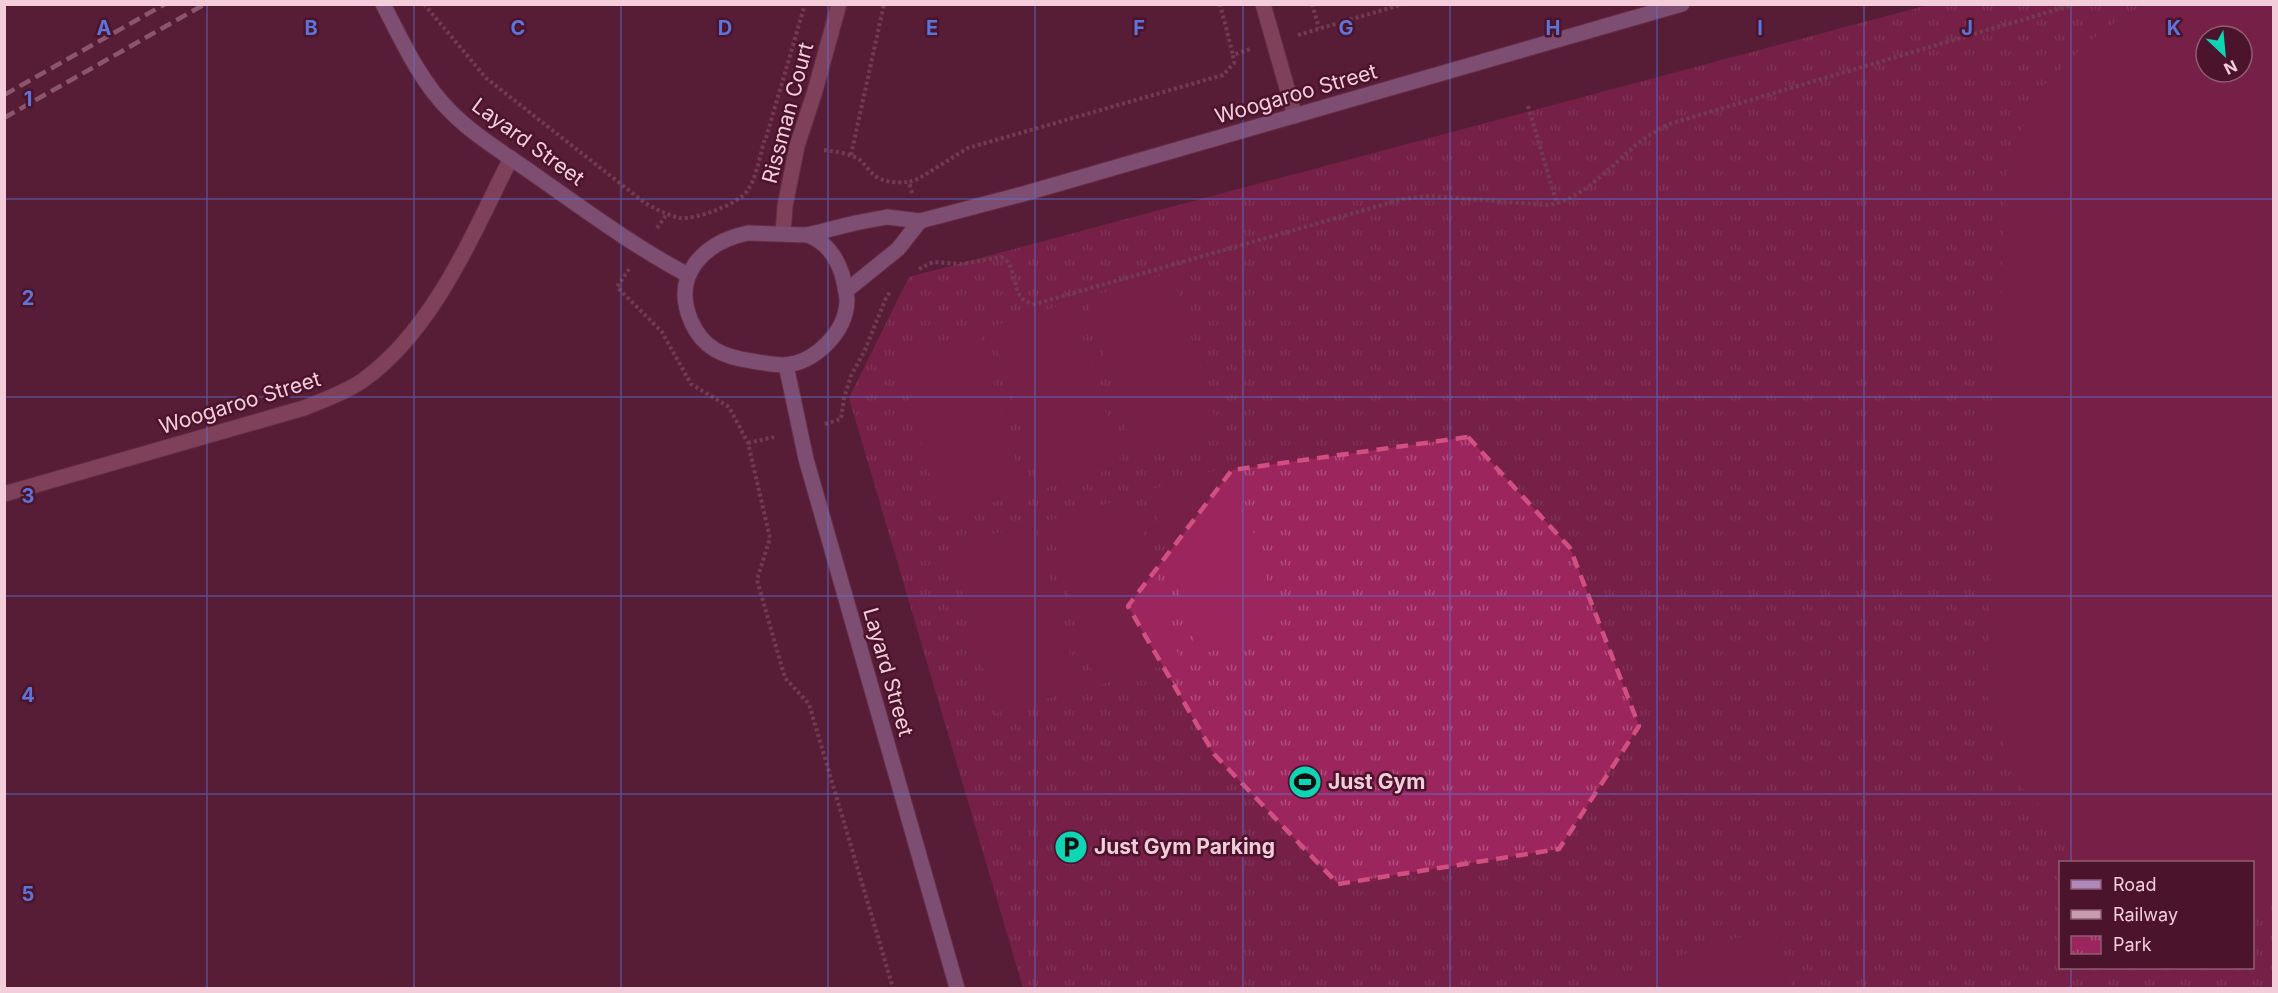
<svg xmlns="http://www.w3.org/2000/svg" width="2278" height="993" font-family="Inter,sans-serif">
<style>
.park{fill:url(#park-tufts);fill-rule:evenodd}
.garden{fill:#9c255e;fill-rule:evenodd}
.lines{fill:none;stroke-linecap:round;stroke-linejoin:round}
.minor-casing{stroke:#723f56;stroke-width:17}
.major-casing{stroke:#723f56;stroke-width:17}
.path{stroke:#926174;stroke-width:4;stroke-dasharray:3 3;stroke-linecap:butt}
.minor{stroke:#af6d85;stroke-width:15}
.major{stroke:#ad87ba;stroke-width:15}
.rail{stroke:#c79cac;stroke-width:4.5;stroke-dasharray:12 6;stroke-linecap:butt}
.marked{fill:none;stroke:#d14f81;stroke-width:4.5;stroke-dasharray:12 8;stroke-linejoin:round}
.grid{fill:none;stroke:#5d74d9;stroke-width:1.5;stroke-opacity:0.55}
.labels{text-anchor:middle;stroke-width:5;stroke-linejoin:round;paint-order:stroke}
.street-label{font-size:21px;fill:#f3ceda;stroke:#4b132c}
.poi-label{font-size:21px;font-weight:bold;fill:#f3ceda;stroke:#4b132c;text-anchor:start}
.grid-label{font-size:20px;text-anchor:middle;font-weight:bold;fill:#5d74d9;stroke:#4b132c;stroke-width:5;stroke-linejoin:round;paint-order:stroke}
</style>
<defs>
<pattern id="park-tufts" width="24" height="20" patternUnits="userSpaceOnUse" patternTransform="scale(1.5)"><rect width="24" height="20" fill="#9c255e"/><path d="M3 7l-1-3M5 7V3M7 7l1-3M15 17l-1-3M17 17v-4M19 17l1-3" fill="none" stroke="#af4e7c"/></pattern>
</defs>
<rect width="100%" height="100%" fill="#571e36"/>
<path class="park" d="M1928 5H2273V988H1023L849 398 909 277ZM2206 36H2242V72H2206ZM2060 862H2252V968H2060Z"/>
<g class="garden">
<path d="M2142 5H2273V901L2253 904 2252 862H2106L2066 833 2018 784 1987 695 2003 239 2008 159 2041 88 2092 39ZM2206 36H2242V72H2206Z"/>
<path d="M1172 272 1220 435 1136 460 1087 298Z"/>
<path d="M1072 302 1122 465 1040 490 990 327Z"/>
<path d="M979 332 1025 493 942 517 897 355Z"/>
<path d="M1234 465 1282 631 1198 655 1150 490Z"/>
<path d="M1133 496 1180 661 1096 686 1048 521Z"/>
<path d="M1034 523 1080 689 996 713 949 546Z"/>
<path d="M1773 927 1792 988H1573Z"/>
</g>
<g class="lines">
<defs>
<g id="minor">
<path d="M1263 4 1295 116"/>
<path d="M783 233 785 206 797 146 815 91 839 4"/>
<path d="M4 494 304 408C324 400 344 393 362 381 434 330 472 235 511 158"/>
</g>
<g id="major">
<path d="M383 4C402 41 421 83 451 112 476 137 507 155 535 175 585 210 635 247 688 275"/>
<path d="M748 233 807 235C825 241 836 256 842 274 844 283 847 293 847 301 846 332 815 363 784 365 774 365 763 363 752 361 724 357 703 349 691 321 671 274 705 242 748 233Z"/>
<path d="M807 235 855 223 887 217 920 221 1023 194 1682 4"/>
<path d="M846 291 898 249 920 221"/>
<path d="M786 365 806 459 957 988"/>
</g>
</defs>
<use href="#minor" class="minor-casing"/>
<use href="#major" class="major-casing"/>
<g class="path">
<path d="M424 4 486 78 645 203C656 209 667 215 680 218 695 220 739 204 747 191 757 177 760 155 765 138"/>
<path d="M1220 4 1233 55"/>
<path d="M1312 4 1319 28"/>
<path d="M1298 35 1403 4"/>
<path d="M1528 106 1557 204"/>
<path d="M766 138 805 4"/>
<path d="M824 150C836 152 850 153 860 160 865 164 868 170 873 174 883 183 896 183 909 182"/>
<path d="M851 155 884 4"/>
<path d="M912 193 909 182 918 179 968 148 1223 75 1234 63 1233 55 1250 49"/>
<path d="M657 228 667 214"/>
<path d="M629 269 617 287 662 332 691 384 729 407 748 443 770 538 757 580 785 678 809 704 893 988"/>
<path d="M919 269 933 262 962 264 1001 257C1021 266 1007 301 1035 304L1403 199 1430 196 1546 205C1579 203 1612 165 1637 144 1647 136 1658 130 1669 124L2076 4"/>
<path d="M825 424 841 419 844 398 851 376 865 350 886 298 890 292"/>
<path d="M748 443 774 437"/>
</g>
<use href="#minor" class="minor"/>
<use href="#major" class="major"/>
<g class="rail">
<path d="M4 95 165 4"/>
<path d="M4 118 205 4"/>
</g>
</g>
<path d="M0 0H2278V993H0ZM1468 437 1570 548 1639 726 1559 849 1338 884 1214 754 1128 606 1232 470Z" fill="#571e36" fill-opacity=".55" fill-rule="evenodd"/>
<path class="marked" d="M1468 437 1570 548 1639 726 1559 849 1338 884 1214 754 1128 606 1232 470Z"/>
<path class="grid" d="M207 4V988M414 4V988M621 4V988M828 4V988M1035 4V988M1243 4V988M1450 4V988M1657 4V988M1864 4V988M2071 4V862M4 199H2274M4 397H2274M4 596H2274M4 794H2274M2071 968V988"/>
<defs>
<symbol id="stadium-disc" viewBox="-11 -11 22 22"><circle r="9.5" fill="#0ed5b4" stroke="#4b132c"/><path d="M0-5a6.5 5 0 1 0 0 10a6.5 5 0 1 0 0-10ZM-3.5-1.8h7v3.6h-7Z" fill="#111"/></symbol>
<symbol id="parking-disc" viewBox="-11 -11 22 22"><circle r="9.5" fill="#0ed5b4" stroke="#4b132c"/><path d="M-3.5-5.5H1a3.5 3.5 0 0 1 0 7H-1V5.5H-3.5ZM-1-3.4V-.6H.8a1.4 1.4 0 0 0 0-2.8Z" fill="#111"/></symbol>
</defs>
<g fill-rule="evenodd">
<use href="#stadium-disc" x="1286" y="763" width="38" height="38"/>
<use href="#parking-disc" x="1052" y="828" width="38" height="38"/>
</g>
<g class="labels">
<g class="street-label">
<text transform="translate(1296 94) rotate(-16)" y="7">Woogaroo Street</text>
<text transform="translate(788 113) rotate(-75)" y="7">Rissman Court</text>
<text transform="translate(528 142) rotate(36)" y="7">Layard Street</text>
<text transform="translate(240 403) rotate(-17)" y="7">Woogaroo Street</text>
<text transform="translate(888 672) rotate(74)" y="7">Layard Street</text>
</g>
<g class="poi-label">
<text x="1328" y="789">Just Gym</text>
<text x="1094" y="854">Just Gym Parking</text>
</g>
</g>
<g class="grid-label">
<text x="104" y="35">A</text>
<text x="311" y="35">B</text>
<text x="518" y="35">C</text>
<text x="725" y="35">D</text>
<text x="932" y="35">E</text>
<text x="1139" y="35">F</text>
<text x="1346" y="35">G</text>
<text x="1553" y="35">H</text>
<text x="1760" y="35">I</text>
<text x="1967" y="35">J</text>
<text x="2174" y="35">K</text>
<text x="28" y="106">1</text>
<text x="28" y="305">2</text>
<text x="28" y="503">3</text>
<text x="28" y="702">4</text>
<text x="28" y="901">5</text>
</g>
<rect width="2278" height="993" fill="none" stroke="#f3ceda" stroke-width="12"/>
<rect x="2059" y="861" width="195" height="108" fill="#4b132c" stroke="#8e5e72" stroke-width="1.5"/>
<rect x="2071" y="880" width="30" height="9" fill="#ad87ba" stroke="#8e5e72" stroke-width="1.5"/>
<text x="2113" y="891" font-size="18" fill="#f3ceda">Road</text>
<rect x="2071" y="910" width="30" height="9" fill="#c79cac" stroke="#8e5e72" stroke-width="1.5"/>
<text x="2113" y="921" font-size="18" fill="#f3ceda">Railway</text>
<rect x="2071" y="936" width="30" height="18" fill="url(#park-tufts)" stroke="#8e5e72" stroke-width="1.5"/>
<text x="2113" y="951" font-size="18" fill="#f3ceda">Park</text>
<g transform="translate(2224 54) rotate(154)"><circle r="28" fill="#4b132c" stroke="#8e5e72" stroke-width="1.5"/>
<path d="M0-4.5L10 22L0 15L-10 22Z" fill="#0ed5b4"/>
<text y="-9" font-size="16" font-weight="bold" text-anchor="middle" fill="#f3ceda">N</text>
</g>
</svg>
